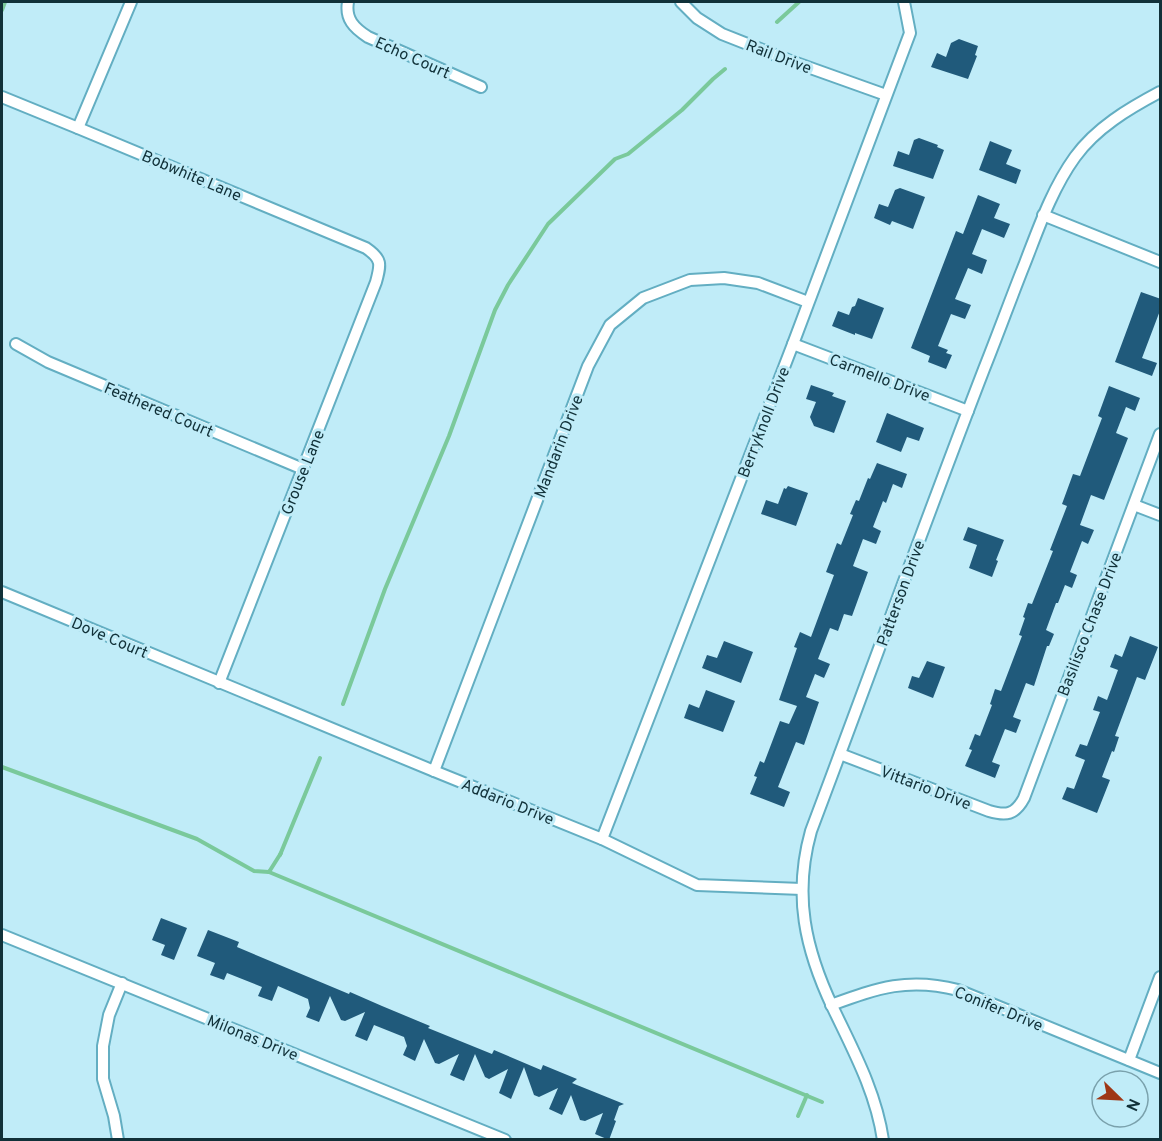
<svg xmlns="http://www.w3.org/2000/svg" width="1162" height="1141" font-family="Overpass,sans-serif">
<style>
.lines{fill:none;stroke-linecap:round;stroke-linejoin:round}
.stream{stroke:#7ac99b;stroke-width:4}
.building{fill:#205a7b}
.street-casing{stroke:#63aec2;stroke-width:14}
.street{stroke:#fff;stroke-width:10}
.labels{text-anchor:middle;stroke-width:6;stroke-linejoin:round;paint-order:stroke}
.street-label{font-size:16px;fill:#113139;stroke:#c0ecf8}
</style>
<rect width="100%" height="100%" fill="#c0ecf8"/>
<g class="lines">
<g class="stream">
<path d="M2 10 5 2"/>
<path d="M777 22 799 2"/>
<path d="M343 704 385 589 449 436 495 310 508 285 548 224 615 159 628 154 682 110 713 79 725 69"/>
<path d="M2 767 197 839 254 871 269 872 270 871"/>
<path d="M281 853 269 872 822 1102"/>
<path d="M280 855 320 758"/>
<path d="M798 1116 807 1095"/>
</g>
</g>
<g class="building">
<path d="M959 39 978 46 975 55 977 56 968 79 931 67 937 53 946 57 951 43Z"/>
<path d="M919 138 938 145 937 147 944 150 933 179 893 166 898 151 909 155 914 140Z"/>
<path d="M990 141 1012 150 1006 164 1021 170 1016 184 979 170Z"/>
<path d="M900 188 925 197 913 229 892 221 890 225 874 218 879 204 888 207 895 190Z"/>
<path d="M978 195 1000 204 994 218 1010 224 1004 238 982 229 972 254 987 260 982 274 968 268 955 299 971 305 965 319 951 314 938 346 948 350 946 353 952 355 946 369 928 362 930 356 911 348 956 231 963 234Z"/>
<path d="M1141 292 1161 299V308L1142 358 1157 363 1152 376 1115 362Z"/>
<path d="M858 298 884 308 872 339 855 333V335L832 326 838 311 849 315 852 307 855 306Z"/>
<path d="M811 385 834 393 832 396 846 401 834 433 814 426 810 417 816 402 806 399Z"/>
<path d="M1109 386 1140 398 1135 411 1126 407 1116 433 1128 438 1104 500 1091 495 1080 525 1094 530 1088 544 1082 541 1070 572 1077 575 1072 588 1065 585 1058 603H1056L1046 630 1054 634 1049 646H1047L1034 686 1026 683 1013 717 1021 720 1016 733 1005 729 992 762 1000 765 995 778 965 766 972 750 969 749 975 734 980 736 992 705 990 704 995 689 1001 691 1022 636 1019 635 1025 618 1023 617 1028 603 1032 604 1053 551 1050 550 1067 506 1062 504 1073 474 1080 476 1102 418 1098 416Z"/>
<path d="M887 413 924 428 919 441 907 437 901 452 876 442Z"/>
<path d="M877 463 907 474 902 488 893 484 886 503 883 501 873 527 881 531 876 544 863 539 853 566 868 572 852 616 844 614 838 631 830 628 818 659 830 664 824 678 815 674 806 697 819 702 804 745 796 742 778 787 790 792 784 807 750 794 757 777 754 776 760 761 764 763 780 721 789 724 797 706 779 700 797 648 794 647 800 632 811 637 834 575 826 572 837 543 841 545 853 515 850 514 856 500 859 501 868 478 870 479Z"/>
<path d="M788 486 808 493 796 526 761 514 766 500 778 504 784 488 786 489Z"/>
<path d="M968 527 1004 540 996 560 998 561 992 577 969 568 977 545 963 540Z"/>
<path d="M1130 636 1158 647 1145 680 1137 677 1115 736 1119 737 1114 752 1112 751 1102 777 1110 780 1097 813 1062 799 1067 787 1074 789 1085 760 1075 756 1080 744 1087 746 1100 712 1093 710 1098 696 1107 700 1118 670 1110 667 1115 654 1122 657Z"/>
<path d="M724 641 753 652 741 683 702 668 707 655 717 658Z"/>
<path d="M927 661 945 667 933 698 908 688 912 676 919 678Z"/>
<path d="M706 690 735 701 723 732 684 718 689 704 699 708Z"/>
<path d="M161 918 187 928 174 960 161 955 165 945 152 940Z"/>
<path d="M208 930 239 942 237 947 349 994 350 992 382 1006 430 1026 428 1028 492 1054 494 1050 541 1070 543 1065 577 1079 572 1083 624 1104 619 1106 614 1120 616 1121 609 1140 595 1134 603 1113 585 1121 580 1120 571 1095 562 1115 549 1109 558 1088 539 1097 534 1095 524 1067 511 1099 499 1093 508 1069 489 1079 485 1077 475 1054 464 1081 450 1075 459 1054 439 1064 435 1063 424 1039 415 1061 403 1055 407 1046 404 1037 374 1025 367 1041 355 1036 365 1012 345 1021 341 1020 330 996 319 1022 306 1017 310 1008 308 999 278 986 272 1001 258 996 262 987 227 973 224 980 210 975 215 963 197 956Z"/>
</g>
<g class="lines">
<defs>
<g id="street">
<path d="M348 2C345 19 354 28 368 37L481 87"/>
<path d="M681 2 697 18 722 34 788 60 886 95"/>
<path d="M2 97 78 128 366 248C382 259 381 264 376 282L219 683"/>
<path d="M78 128 131 2"/>
<path d="M1043 215 1160 262"/>
<path d="M16 344 48 362 303 469"/>
<path d="M793 344 968 411"/>
<path d="M1134 505 1160 515"/>
<path d="M2 592 434 771 602 839 697 885 802 889"/>
<path d="M840 754 989 811C1006 816 1015 815 1024 798L1160 434"/>
<path d="M434 771 588 366 610 325 643 298 690 280 724 278 758 283 808 302"/>
<path d="M602 839 793 344 910 33 904 2"/>
<path d="M2 935 505 1140"/>
<path d="M831 1005C878 988 908 977 958 990L1160 1073"/>
<path d="M1129 1060 1160 977"/>
<path d="M118 1140 114 1116 103 1079V1046L109 1015 122 983"/>
<path d="M883 1140C876 1092 853 1050 833 1008 805 949 793 895 811 831 869 677 925 522 984 369 998 334 1011 298 1025 263 1039 227 1052 189 1075 157 1096 128 1128 109 1160 92"/>
</g>
</defs>
<use href="#street" class="street-casing"/>
<use href="#street" class="street"/>
</g>
<g class="labels">
<g class="street-label">
<text transform="translate(779 56) rotate(21)" y="6">Rail Drive</text>
<text transform="translate(413 57) rotate(24)" y="6">Echo Court</text>
<text transform="translate(192 175) rotate(23)" y="6">Bobwhite Lane</text>
<text transform="translate(880 377) rotate(21)" y="6">Carmello Drive</text>
<text transform="translate(159 409) rotate(23)" y="6">Feathered Court</text>
<text transform="translate(763 422) rotate(-69)" y="6">Berryknoll Drive</text>
<text transform="translate(558 446) rotate(-69)" y="6">Mandarin Drive</text>
<text transform="translate(302 472) rotate(-68)" y="6">Grouse Lane</text>
<text transform="translate(900 593) rotate(-70)" y="6">Patterson Drive</text>
<text transform="translate(1089 624) rotate(-69)" y="6">Basilisco Chase Drive</text>
<text transform="translate(110 637) rotate(23)" y="6">Dove Court</text>
<text transform="translate(926 787) rotate(21)" y="6">Vittario Drive</text>
<text transform="translate(508 801) rotate(22)" y="6">Addario Drive</text>
<text transform="translate(999 1008) rotate(22)" y="6">Conifer Drive</text>
<text transform="translate(253 1037) rotate(22)" y="6">Milonas Drive</text>
</g>
</g>
<rect width="1162" height="1141" fill="none" stroke="#113139" stroke-width="6"/>
<g transform="translate(1120 1099) rotate(114)"><circle r="28" fill="#c0ecf8" stroke="#7aa1ac" stroke-width="1.5"/>
<path d="M0-4.5L10 22L0 15L-10 22Z" fill="#9e3716"/>
<text y="-9" font-size="16" font-weight="bold" text-anchor="middle" fill="#113139">N</text>
</g>
</svg>
